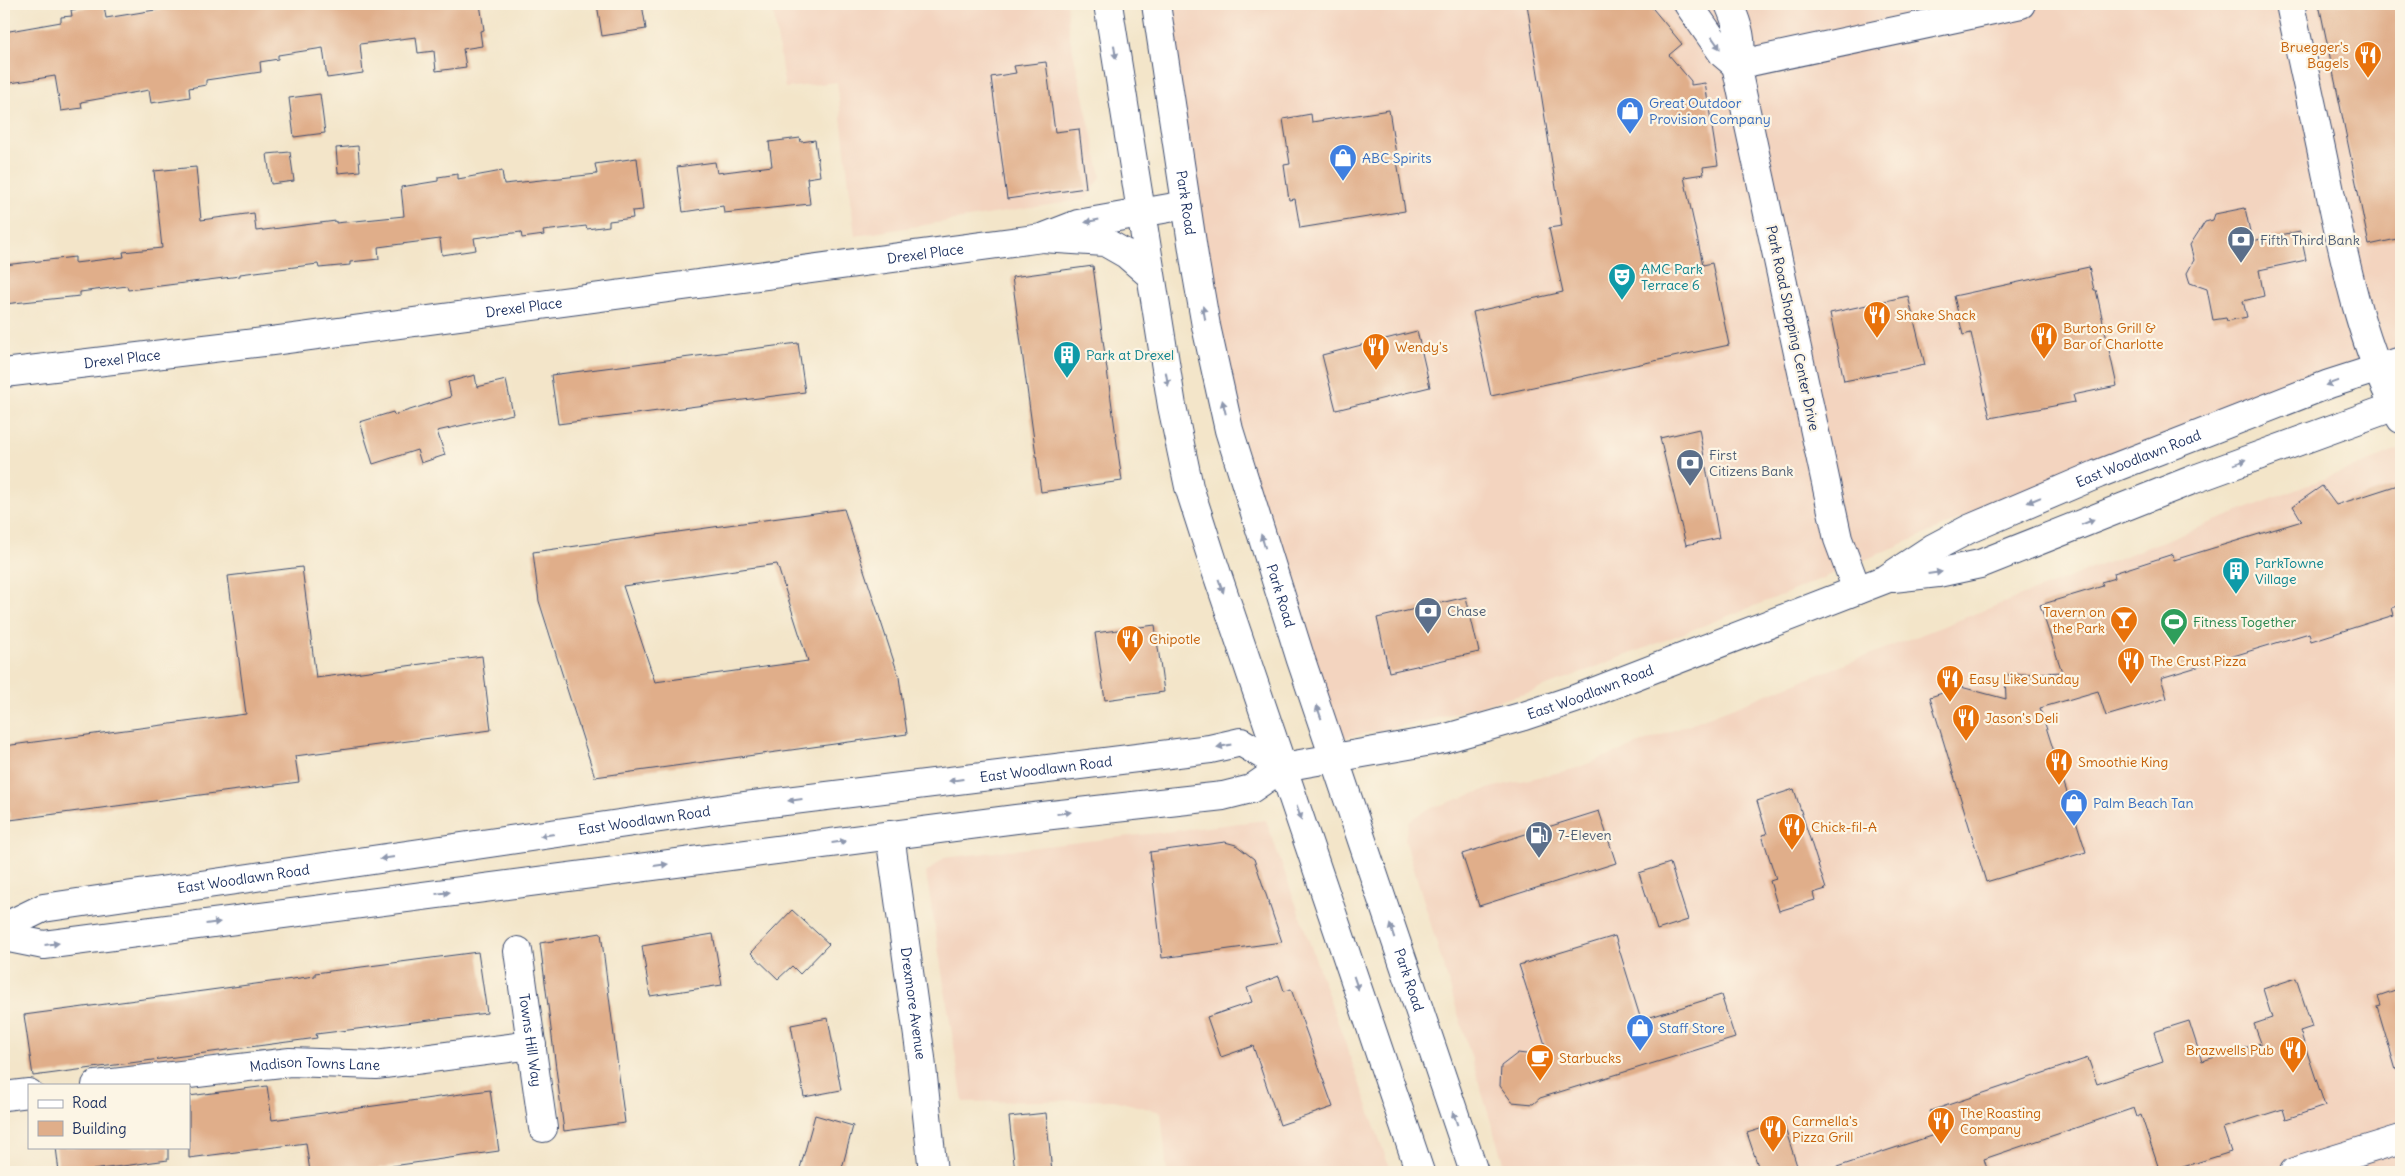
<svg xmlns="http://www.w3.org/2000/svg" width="2405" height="1176" font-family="Delius,sans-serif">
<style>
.built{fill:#f3d4bf}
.building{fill:#e0ae8a;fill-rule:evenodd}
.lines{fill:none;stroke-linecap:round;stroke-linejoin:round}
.minor-casing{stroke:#3b4a6e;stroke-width:30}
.major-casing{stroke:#3b4a6e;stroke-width:30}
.minor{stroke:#fff;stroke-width:28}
.major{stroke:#fff;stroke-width:28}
.oneway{fill:#8d97ae}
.labels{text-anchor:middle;stroke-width:4.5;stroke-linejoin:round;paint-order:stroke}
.food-label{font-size:14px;fill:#c56008;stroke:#fcf5e5;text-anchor:start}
.shop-label{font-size:14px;fill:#366cbe;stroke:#fcf5e5;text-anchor:start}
.street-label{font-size:14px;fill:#1b2f5e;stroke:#fcf5e5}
.service-label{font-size:14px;fill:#4e5e75;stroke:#fcf5e5;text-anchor:start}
.culture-label{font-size:14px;fill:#0d838f;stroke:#fcf5e5;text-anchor:start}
.leisure-label{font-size:14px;fill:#27864d;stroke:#fcf5e5;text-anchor:start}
</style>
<rect width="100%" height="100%" fill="#fcf5e5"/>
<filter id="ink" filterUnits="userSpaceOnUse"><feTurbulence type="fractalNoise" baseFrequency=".02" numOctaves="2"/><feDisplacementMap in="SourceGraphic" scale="10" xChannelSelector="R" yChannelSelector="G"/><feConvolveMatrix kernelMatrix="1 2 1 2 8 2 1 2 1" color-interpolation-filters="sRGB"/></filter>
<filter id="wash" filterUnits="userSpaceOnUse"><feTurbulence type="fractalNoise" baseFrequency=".0096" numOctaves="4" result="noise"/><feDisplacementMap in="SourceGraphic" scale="20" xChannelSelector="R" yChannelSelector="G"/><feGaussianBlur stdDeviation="1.12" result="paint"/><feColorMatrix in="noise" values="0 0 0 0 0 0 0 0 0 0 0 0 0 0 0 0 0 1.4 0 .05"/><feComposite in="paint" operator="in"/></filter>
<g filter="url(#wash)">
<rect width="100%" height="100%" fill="#f3e5c9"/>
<g class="built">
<path d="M772 4H1067L1069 33 1101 177 1086 199 855 236 837 82 785 88Z"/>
<path d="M1164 4H2401V351L1956 521 1785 594 1531 692 1425 721 1339 739 1261 509 1218 338Z"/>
<path d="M2401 449V1172H1506L1405 839 1409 821 1426 810 1494 787 1574 769Z"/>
<path d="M1266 820 1391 1172H1167L1161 1112 1114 1100 963 1102 926 873 944 858Z"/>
</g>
<g id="blocks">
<g class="building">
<path d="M160 4H480L484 30 480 31 482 46 463 49 466 67 436 71 434 51 418 53 416 37 360 44 363 73 327 78 323 48 278 55V59L260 62 261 72 206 80V85L189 88 190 97 151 103 149 90 81 102 82 108 61 111 55 76 4 84V32L61 22V17L72 16 71 10 104 5 106 18 161 9Z"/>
<path d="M597 4H642L646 29 602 36Z"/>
<path d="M1527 4H1649L1682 44 1669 55 1691 81V85L1705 83 1718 165 1703 167 1704 174 1684 177 1703 265 1712 263 1729 345 1491 396 1473 312 1563 292 1549 228 1562 226Z"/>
<path d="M2319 4H2401V238L2369 245Z"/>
<path d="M1046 62 1055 132 1079 129 1086 188 1007 199 991 77 1016 73 1014 66Z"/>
<path d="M320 94 325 133 294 137 289 98Z"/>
<path d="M1389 110 1405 211 1300 228 1295 199 1289 200 1284 165 1290 164 1283 119 1311 114 1312 122Z"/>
<path d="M800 138 801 142 815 140 820 176 807 178 810 204 724 213 723 206 683 212 677 167 715 162 717 173 772 166 769 142Z"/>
<path d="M358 146 360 171 338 173 336 148Z"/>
<path d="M290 152 294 181 271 184 267 154Z"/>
<path d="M637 158 643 210 632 211 633 218 609 221V226L587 229 586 226 543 231 544 235 522 238 521 232 474 238 476 250 442 255 440 239 378 247 379 259 350 262V265L319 268 318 264 240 274V276L128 290 127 286 80 292V296L4 304V265L75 257V263L124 257 123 252 162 248 154 171 196 167 201 220 254 213 256 231 336 221V223L404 216 401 187 438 181V177L458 174V179L502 171 504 184 597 174 595 164Z"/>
<path d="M2245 208 2252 241 2300 231 2306 260 2259 270 2264 296 2243 301 2247 317 2227 321 2226 318 2213 320 2207 289 2190 283 2188 277 2187 273 2194 260 2190 245 2205 222 2213 220 2215 214Z"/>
<path d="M1093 266 1122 481 1041 492 1012 277Z"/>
<path d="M2089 267 2094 290H2096L2117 386 2073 395 2075 402 1990 418 1971 333 1963 335 1954 296Z"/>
<path d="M1908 296 1925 365 1844 381 1830 313Z"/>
<path d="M1417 331 1430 387 1336 410 1322 355Z"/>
<path d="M798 343 805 392 558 424 551 375Z"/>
<path d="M475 375 477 387 506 380 513 414 437 431 445 455 421 463 417 450 373 464 360 422 393 412 394 415 451 397 448 382Z"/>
<path d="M1699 429 1719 538 1686 545 1660 438Z"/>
<path d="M2401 484V605L2392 608 2394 615 2311 641 2309 633 2161 678 2167 698 2106 716 2098 691 2040 708 2086 852 1986 882 1930 697 1961 687 2006 699 2005 675 2062 672 2040 605 2103 586 2101 582 2115 578 2114 573 2173 554 2174 560 2302 521 2293 506 2322 486 2336 505Z"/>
<path d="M844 509 899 677 907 734 595 777 539 601 533 552ZM777 564 808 661 655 682 623 586Z"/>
<path d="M302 567 316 678 482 656 491 730 295 756 299 782 10 820 4 772V746L246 714 228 576Z"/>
<path d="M1466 597 1479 652 1389 672 1377 618Z"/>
<path d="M1155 625 1164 692 1105 700 1095 633Z"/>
<path d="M1794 789 1826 889 1813 893 1815 900 1779 911 1770 881 1776 879 1762 835 1767 834 1757 801Z"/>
<path d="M1599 811 1616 863 1479 906 1462 854Z"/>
<path d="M1225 842 1236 845 1254 859 1282 942 1162 958 1150 852Z"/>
<path d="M1670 863 1688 920 1657 930 1639 873Z"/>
<path d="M792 910 829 944 800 974 792 966 778 979 751 953Z"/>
<path d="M601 933 625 1123 564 1131 540 943Z"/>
<path d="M713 934 722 985 650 996 642 946Z"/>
<path d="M1615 936 1641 1020 1721 995 1735 1038 1540 1098 1533 1104 1512 1102 1500 1086 1501 1066 1518 1053 1549 1057 1519 965Z"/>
<path d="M478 952 487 1013 316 1034 317 1038 33 1076 24 1015 315 976V973Z"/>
<path d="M1279 976 1284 991 1291 989 1333 1107 1280 1125 1253 1046 1221 1057 1207 1017 1252 1002 1247 988Z"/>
<path d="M2296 978 2312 1027 2300 1031 2325 1106 2286 1119 2283 1109 2223 1128 2231 1152 2167 1172H2160L2141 1115 2137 1117 2134 1108 1984 1159 1988 1172H1835L1834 1168 1937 1134 1930 1111 2088 1058 2097 1084 2163 1062 2154 1032 2189 1021 2202 1061 2261 1043 2254 1024 2272 1018 2263 989Z"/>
<path d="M2401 988V1069L2396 1070 2377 1006 2381 1005 2378 996Z"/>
<path d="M828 1018 841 1090 804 1097 791 1025Z"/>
<path d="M267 1086 272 1120 490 1090 499 1151 350 1172H310L306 1143 189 1158V1096Z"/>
<path d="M1046 1113 1052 1172H1015L1009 1117Z"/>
<path d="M815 1115 853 1126 841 1172H799Z"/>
<path d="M1783 1122 1799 1172H1760L1747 1133Z"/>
<path d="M56 1147H168V1160L77 1172H59Z"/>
</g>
</g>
</g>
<g filter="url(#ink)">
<use href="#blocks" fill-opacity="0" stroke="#3b4a6e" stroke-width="1"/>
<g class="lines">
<defs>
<g id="minor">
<path d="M1688 4 1723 54 1736 65C1746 45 1737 23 1729 4"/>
<path d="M2290 4C2302 63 2316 122 2328 182 2345 262 2361 346 2401 419"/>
<path d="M1149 274 1126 254 1105 242 1042 238 1078 224 1186 205"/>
<path id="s1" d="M4 373 272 341 1042 238"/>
<path d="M1857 590 1838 539 1736 65 2021 4"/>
<path id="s2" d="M890 835 921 1058 933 1172"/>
<path id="s3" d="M518 951 543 1128"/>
<path id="s4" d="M96 1085 290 1062 376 1065 532 1045"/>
<path d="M4 1096 29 1093"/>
<path d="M2294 1172 2401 1139"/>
</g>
<g id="major">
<path d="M1108 4 1172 406 1189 487 1215 568 1420 1172"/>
<path id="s5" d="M1156 4 1195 263 1206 326 1229 430 1301 660 1474 1172"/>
<path d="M1893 578 1938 573 1980 564 2192 480 2401 404"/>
<path id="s6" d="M4 927 43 908 729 808 1210 749 1241 742 1283 767"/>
<path id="s7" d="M4 937 44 945 1016 819 1223 796 1251 789 1283 767 1443 739 1524 716 1575 699 1886 579 1933 548 1969 529 2098 474 2329 384 2401 361"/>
</g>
</defs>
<use href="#minor" class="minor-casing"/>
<use href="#major" class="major-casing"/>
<use href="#minor" class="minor"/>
<use href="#major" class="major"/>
</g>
<defs><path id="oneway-solid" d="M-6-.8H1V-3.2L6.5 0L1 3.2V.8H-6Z" transform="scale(1.25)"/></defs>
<g class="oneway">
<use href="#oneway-solid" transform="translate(1716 43) rotate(55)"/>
<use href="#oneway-solid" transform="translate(1115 52) rotate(81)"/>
<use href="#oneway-solid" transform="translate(1092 221) rotate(168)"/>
<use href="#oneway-solid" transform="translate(1204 313) rotate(-100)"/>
<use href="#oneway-solid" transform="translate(1167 379) rotate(80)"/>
<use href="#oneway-solid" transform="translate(2332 383) rotate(160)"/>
<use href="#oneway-solid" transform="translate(1224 407) rotate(-104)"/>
<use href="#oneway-solid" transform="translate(2240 462) rotate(-20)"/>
<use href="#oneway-solid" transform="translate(2034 500) rotate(158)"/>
<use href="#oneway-solid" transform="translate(2088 522) rotate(-22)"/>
<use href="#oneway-solid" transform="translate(1263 541) rotate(-107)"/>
<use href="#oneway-solid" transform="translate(1935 573) rotate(-8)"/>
<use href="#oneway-solid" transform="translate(1221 586) rotate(70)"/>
<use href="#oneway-solid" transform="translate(1319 712) rotate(-109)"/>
<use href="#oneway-solid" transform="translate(1224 746) rotate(169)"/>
<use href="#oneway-solid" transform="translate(956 780) rotate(172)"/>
<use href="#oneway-solid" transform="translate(795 800) rotate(173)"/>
<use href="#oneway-solid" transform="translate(1064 813) rotate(-7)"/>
<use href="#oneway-solid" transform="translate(1299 813) rotate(71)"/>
<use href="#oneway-solid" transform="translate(547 835) rotate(172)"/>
<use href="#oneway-solid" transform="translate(839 842) rotate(-7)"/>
<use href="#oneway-solid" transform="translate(387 858) rotate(172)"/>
<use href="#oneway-solid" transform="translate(661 865) rotate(-7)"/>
<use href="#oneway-solid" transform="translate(443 893) rotate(-7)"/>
<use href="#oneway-solid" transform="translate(213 923) rotate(-7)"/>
<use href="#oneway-solid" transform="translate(1392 931) rotate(-108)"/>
<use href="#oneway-solid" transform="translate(52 944) rotate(-7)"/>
<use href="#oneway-solid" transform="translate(1356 983) rotate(71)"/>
<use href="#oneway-solid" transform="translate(1455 1118) rotate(-109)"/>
</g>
</g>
<defs>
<symbol id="restaurant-pin" viewBox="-11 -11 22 30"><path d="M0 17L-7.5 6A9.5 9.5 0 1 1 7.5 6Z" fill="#e8710a" stroke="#fcf5e5"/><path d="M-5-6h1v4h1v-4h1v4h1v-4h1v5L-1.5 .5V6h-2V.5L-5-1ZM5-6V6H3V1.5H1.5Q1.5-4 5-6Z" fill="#fff"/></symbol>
<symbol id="shop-pin" viewBox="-11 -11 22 30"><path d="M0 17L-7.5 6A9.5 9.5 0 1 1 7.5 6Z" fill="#3f7fe0" stroke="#fcf5e5"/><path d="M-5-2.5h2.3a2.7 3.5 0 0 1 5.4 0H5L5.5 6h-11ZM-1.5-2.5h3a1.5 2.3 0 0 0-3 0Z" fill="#fff"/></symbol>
<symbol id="bank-pin" viewBox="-11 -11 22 30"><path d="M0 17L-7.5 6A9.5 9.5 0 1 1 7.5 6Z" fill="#5c6f8a" stroke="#fcf5e5"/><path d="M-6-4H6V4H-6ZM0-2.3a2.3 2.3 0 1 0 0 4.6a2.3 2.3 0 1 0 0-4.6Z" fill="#fff"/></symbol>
<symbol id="theatre-pin" viewBox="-11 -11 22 30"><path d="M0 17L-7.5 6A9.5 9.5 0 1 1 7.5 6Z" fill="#0f9aa8" stroke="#fcf5e5"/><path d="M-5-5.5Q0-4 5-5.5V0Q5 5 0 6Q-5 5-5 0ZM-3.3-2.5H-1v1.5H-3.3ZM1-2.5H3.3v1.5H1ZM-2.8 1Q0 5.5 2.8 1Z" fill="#fff"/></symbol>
<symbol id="building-pin" viewBox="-11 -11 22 30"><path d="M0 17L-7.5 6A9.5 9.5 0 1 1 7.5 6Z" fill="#0f9aa8" stroke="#fcf5e5"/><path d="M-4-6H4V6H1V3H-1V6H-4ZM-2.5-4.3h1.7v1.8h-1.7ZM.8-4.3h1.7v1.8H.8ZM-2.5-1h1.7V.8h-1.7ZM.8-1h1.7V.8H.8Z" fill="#fff"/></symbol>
<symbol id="bar-pin" viewBox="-11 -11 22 30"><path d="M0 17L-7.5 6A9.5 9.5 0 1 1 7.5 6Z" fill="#e8710a" stroke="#fcf5e5"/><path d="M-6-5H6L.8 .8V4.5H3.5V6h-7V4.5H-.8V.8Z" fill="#fff"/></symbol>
<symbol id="stadium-pin" viewBox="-11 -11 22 30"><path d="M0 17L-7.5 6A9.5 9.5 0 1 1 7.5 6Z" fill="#2e9e5b" stroke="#fcf5e5"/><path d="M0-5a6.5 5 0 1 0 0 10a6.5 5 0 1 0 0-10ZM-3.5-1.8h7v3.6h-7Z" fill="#fff"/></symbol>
<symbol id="fuel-pin" viewBox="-11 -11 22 30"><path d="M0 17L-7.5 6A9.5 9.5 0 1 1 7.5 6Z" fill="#5c6f8a" stroke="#fcf5e5"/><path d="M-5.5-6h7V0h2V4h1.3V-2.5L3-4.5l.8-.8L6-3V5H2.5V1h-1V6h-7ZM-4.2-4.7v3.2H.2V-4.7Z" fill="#fff"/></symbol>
<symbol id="cafe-pin" viewBox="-11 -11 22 30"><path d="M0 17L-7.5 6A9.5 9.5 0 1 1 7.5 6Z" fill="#e8710a" stroke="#fcf5e5"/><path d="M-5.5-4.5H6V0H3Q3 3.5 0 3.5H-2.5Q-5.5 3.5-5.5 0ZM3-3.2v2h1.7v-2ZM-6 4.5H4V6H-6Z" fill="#fff"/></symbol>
</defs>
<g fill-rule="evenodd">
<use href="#restaurant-pin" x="2352" y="39" width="32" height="43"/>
<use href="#shop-pin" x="1614" y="95" width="32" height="43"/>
<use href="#shop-pin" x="1327" y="142" width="32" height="43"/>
<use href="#bank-pin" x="2225" y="224" width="32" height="43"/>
<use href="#theatre-pin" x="1606" y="261" width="32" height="43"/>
<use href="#restaurant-pin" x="1861" y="299" width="32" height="43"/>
<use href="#restaurant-pin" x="2028" y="320" width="32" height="43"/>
<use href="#restaurant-pin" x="1360" y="331" width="32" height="43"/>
<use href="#building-pin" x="1051" y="339" width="32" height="43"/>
<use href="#bank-pin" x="1674" y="447" width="32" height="43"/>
<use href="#building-pin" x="2220" y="555" width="32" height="43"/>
<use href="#bank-pin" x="1412" y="595" width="32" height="43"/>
<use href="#bar-pin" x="2108" y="604" width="32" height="43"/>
<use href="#stadium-pin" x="2158" y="606" width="32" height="43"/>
<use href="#restaurant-pin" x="1114" y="623" width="32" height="43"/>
<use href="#restaurant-pin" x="2115" y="645" width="32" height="43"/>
<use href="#restaurant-pin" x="1934" y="663" width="32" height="43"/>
<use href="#restaurant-pin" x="1950" y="702" width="32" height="43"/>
<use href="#restaurant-pin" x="2043" y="746" width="32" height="43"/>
<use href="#shop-pin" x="2058" y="787" width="32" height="43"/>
<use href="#restaurant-pin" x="1776" y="811" width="32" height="43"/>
<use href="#fuel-pin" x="1523" y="819" width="32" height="43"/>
<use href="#shop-pin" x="1624" y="1012" width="32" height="43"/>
<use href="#restaurant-pin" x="2277" y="1034" width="32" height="43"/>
<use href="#cafe-pin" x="1524" y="1042" width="32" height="43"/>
<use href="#restaurant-pin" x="1925" y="1105" width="32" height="43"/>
<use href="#restaurant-pin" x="1757" y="1113" width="32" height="43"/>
</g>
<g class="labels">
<g class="food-label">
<text x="2349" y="52" text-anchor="end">Bruegger's<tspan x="2349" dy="16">Bagels</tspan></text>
<text x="1896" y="320">Shake Shack</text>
<text x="2063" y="333">Burtons Grill &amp;<tspan x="2063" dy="16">Bar of Charlotte</tspan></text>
<text x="1395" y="352">Wendy's</text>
<text x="2105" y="617" text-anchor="end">Tavern on<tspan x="2105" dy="16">the Park</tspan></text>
<text x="1149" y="644">Chipotle</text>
<text x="2150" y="666">The Crust Pizza</text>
<text x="1969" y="684">Easy Like Sunday</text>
<text x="1985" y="723">Jason's Deli</text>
<text x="2078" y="767">Smoothie King</text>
<text x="1811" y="832">Chick-fil-A</text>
<text x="2274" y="1055" text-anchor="end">Brazwells Pub</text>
<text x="1559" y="1063">Starbucks</text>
<text x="1960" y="1118">The Roasting<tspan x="1960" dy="16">Company</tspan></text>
<text x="1792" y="1126">Carmella's<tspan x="1792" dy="16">Pizza Grill</tspan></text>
</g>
<g class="shop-label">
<text x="1649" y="108">Great Outdoor<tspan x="1649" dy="16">Provision Company</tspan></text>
<text x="1362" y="163">ABC Spirits</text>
<text x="2093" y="808">Palm Beach Tan</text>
<text x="1659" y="1033">Staff Store</text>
</g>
<g class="street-label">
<text dy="5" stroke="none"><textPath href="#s5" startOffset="201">Park Road</textPath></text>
<text dy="5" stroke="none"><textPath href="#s1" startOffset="929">Drexel Place</textPath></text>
<text dy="5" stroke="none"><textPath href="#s1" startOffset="524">Drexel Place</textPath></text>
<text transform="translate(1793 328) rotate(78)" y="5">Park Road Shopping Center Drive</text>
<text dy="5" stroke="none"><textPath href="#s1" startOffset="119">Drexel Place</textPath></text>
<text dy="5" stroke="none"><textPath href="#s7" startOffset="2211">East Woodlawn Road</textPath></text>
<text dy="5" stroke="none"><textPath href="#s5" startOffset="606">Park Road</textPath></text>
<text dy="5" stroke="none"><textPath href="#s7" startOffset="1614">East Woodlawn Road</textPath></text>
<text dy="5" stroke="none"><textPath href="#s6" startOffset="1056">East Woodlawn Road</textPath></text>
<text dy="5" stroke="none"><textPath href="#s6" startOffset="651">East Woodlawn Road</textPath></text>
<text dy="5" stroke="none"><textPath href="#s6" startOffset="246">East Woodlawn Road</textPath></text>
<text dy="5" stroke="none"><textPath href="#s5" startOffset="1011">Park Road</textPath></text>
<text dy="5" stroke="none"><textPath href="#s2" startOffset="170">Drexmore Avenue</textPath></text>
<text dy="5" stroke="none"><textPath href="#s3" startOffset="90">Towns Hill Way</textPath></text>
<text dy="5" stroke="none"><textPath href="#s4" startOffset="220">Madison Towns Lane</textPath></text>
</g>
<g class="service-label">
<text x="2260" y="245">Fifth Third Bank</text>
<text x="1709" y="460">First<tspan x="1709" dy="16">Citizens Bank</tspan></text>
<text x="1447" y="616">Chase</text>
<text x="1558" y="840">7-Eleven</text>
</g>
<g class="culture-label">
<text x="1641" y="274">AMC Park<tspan x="1641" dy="16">Terrace 6</tspan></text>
<text x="1086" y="360">Park at Drexel</text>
<text x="2255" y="568">ParkTowne<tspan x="2255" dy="16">Village</tspan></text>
</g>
<g class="leisure-label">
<text x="2193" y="627">Fitness Together</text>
</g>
</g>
<rect width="2405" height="1176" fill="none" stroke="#fcf5e5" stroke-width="20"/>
<rect x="28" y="1084" width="162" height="65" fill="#fcf5e5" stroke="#a2a6af"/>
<rect x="38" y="1100" width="25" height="8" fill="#ffffff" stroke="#a2a6af"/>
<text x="72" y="1108" font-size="15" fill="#1b2f5e">Road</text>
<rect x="38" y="1121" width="25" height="15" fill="#e0ae8a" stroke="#a2a6af"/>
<text x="72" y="1134" font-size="15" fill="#1b2f5e">Building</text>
</svg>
